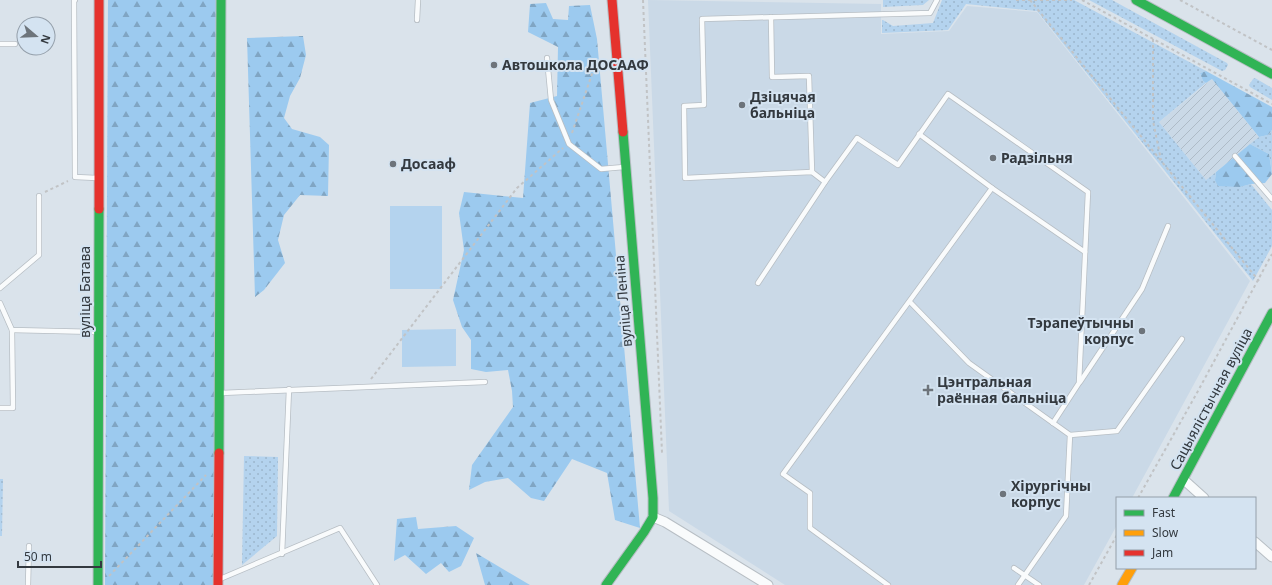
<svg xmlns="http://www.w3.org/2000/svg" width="1272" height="585" font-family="'Noto Sans',sans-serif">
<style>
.built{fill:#cad9e7}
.industrial{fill:url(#industrial-furrows)}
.grass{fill:url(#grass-dots)}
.forest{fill:url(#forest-firs)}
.garden{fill:#b4d3ee}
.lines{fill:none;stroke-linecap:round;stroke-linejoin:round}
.lane-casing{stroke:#b7bec4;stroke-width:6}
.street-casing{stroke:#b7bec4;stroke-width:11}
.fast-casing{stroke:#b7bec4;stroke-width:11}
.slow-casing{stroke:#b7bec4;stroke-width:11}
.jam-casing{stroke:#b7bec4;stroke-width:11}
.path{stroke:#c1c3c5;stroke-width:2;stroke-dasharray:3 3;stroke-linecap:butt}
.lane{stroke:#f9fbfc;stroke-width:4.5}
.street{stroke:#f9fbfc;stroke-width:9}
.fast{stroke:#30b455;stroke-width:9}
.slow{stroke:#ff9f0a;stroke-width:9}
.jam{stroke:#e5322d;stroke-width:9}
.poi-dot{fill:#6d747b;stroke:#d4e3f1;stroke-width:1.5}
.labels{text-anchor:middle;stroke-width:4;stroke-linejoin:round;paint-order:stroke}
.poi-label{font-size:14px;font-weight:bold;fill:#33393f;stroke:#d4e3f1;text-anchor:start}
.street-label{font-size:14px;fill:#33393f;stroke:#d4e3f1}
</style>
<defs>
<pattern id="industrial-furrows" width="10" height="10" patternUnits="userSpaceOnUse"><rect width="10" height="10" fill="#cad9e7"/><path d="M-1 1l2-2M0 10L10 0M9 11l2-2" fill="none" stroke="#aebbc7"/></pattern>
<pattern id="grass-dots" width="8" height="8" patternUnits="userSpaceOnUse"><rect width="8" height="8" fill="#b4d3ee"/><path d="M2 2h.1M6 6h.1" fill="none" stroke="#9bb6cd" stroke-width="1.8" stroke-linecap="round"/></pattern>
<pattern id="forest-firs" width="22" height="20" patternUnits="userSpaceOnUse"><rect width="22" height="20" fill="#9ccaef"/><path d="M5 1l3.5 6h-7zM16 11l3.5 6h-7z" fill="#80a5c3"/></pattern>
</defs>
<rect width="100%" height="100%" fill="#dae3eb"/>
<path class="built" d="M648 0 881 4V34L949 31 967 6 1037 12 1250 281 1132 498H1117V525L1084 585H785L669 511Z"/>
<path class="industrial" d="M1212 79 1259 137 1206 180 1159 122Z"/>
<g class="grass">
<path d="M883 0H929L923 5 883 7Z"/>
<path d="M942 0H1074L1206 71 1200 73 1203 81 1206 83 1159 122 1206 180 1216 172 1215 180 1240 187 1251 184 1272 210V246L1253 281 1037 11 966 4 948 30 882 33V20H883L893 26 933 23Z"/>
<path d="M1089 0H1112L1227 63 1228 65 1225 70 1222 71Z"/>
<path d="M1255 78 1272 88V100L1250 87 1249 85 1253 79Z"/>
<path d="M1272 130V173L1269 154 1250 144 1259 137 1268 135Z"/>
<path d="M244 456 278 457 277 536 242 565Z"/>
<path d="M0 479H3L2 536H0Z"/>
</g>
<g class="forest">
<path d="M108 0H216L214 585H105Z"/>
<path d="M546 3 553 19 568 20 569 6 590 5 597 39 640 528 615 520 607 473 572 459 544 501 531 498 508 478 485 482 469 490 472 465 513 407 512 391 508 370 486 372 471 369V340L462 327 453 300 464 250 459 213 464 192 523 198 530 103 557 96 558 47 528 32 530 4Z"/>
<path d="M303 36 306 55 300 78 290 96 284 118 292 129 320 137 329 145 328 196 300 195 284 215 278 240 285 263 264 290 255 297 247 38Z"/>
<path d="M1206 71 1272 107V130L1268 135 1259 137 1212 79 1206 83 1203 81 1200 73Z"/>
<path d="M1250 144 1269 154 1272 174 1265 183 1251 184 1240 187 1218 186 1215 180 1216 172Z"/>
<path d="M416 517 418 529 456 526 474 538 461 566 449 572 441 563 426 574 405 555 394 561 397 519Z"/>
<path d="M476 553 530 585H485Z"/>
</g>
<g class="garden">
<rect x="390" y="206" width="52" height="83"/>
<path d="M456 329V366L402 367V330Z"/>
</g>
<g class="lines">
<defs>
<g id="lane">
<path d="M75 0H74L75 177 97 178"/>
<path d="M937 0 930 13 702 19 704 105 684 106 685 178 812 172 825 182 857 138 898 165 948 94 1088 192 1079 383 1053 423"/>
<path d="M771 17 772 77 809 76 812 172"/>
<path d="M417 20 418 0"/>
<path d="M0 44H15"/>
<path d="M547 58 551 100 569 144 601 169 624 167"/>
<path d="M919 134 992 188 1085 252"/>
<path d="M1235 156 1272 199"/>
<path d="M758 283 825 182"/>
<path d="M0 288 39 255V196"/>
<path d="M910 302 969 363 1070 435 1066 516 1018 585"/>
<path d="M0 303 12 330 97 332"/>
<path d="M1080 382 1142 289 1168 226"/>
<path d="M221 393 485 382"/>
<path d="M0 408H13L12 330"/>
<path d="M1070 435 1117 431 1182 339"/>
<path d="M282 554 289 389"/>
<path d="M1014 568 1039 585"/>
<path d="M220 579 340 528 377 585"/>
<path d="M28 585 29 546"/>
<path d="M888 585 810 528V493L783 474 992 188"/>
</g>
<g id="street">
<path d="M1184 480 1204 498"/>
<path d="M653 517 665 522 768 585"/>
<path d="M1255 542 1272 557"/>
</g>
<g id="fast">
<path d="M1136 0 1272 74"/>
<path d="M219 453 221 0"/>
<path d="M1173 498 1272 313"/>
<path d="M98 585 99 209"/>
<path d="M606 585 644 532 653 517V498L623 132"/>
</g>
<path id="slow" d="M1122 585 1132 568"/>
<g id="jam">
<path d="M612 0 623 132"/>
<path d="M99 209V0"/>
<path d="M218 585 219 453"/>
</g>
</defs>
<use href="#lane" class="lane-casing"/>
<use href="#street" class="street-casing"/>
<use href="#fast" class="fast-casing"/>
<use href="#slow" class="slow-casing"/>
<use href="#jam" class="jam-casing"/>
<g class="path">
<path d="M643 0 662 453"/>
<path d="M1016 0H1072"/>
<path d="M1030 0 1259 281"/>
<path d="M1082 0 1272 104"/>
<path d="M1180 0 1272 50"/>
<path d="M1153 39V121L1161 160"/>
<path d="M572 133 593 71"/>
<path d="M45 192 68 181"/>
<path d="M371 379 517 188 563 148"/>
<path d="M1138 498 1198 391 1272 254"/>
<path d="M109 576 206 475"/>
<path d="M1089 585 1117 535"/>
</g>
<use href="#lane" class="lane"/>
<use href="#street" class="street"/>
<use href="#fast" class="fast"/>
<use href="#slow" class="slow"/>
<use href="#jam" class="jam"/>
</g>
<g class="poi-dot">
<circle cx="494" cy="65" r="4"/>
<circle cx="742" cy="105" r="4"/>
<circle cx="993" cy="158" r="4"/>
<circle cx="393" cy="164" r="4"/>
<circle cx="1142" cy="331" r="4"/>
<path d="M926 384h4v4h4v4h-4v4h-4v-4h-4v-4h4z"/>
<circle cx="1003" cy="494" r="4"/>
</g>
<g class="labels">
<g class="poi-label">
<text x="502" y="70">Автошкола ДОСААФ</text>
<text x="750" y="102">Дзіцячая<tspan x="750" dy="16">бальніца</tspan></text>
<text x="1001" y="163">Радзільня</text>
<text x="401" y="169">Досааф</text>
<text x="1134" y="328" text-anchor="end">Тэрапеўтычны<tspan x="1134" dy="16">корпус</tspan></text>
<text x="937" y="387">Цэнтральная<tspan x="937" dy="16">раённая бальніца</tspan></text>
<text x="1011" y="491">Хірургічны<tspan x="1011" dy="16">корпус</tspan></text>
</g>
<g class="street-label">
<text transform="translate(85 292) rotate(-90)" y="5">вуліца Батава</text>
<text transform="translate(623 301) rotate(-95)" y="5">вуліца Леніна</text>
<text transform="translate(1211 399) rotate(-62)" y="5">Сацыялістычная вуліца</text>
</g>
</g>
<rect x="1116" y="497" width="140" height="72" fill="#d4e3f1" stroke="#949faa"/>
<rect x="1124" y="510" width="20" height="6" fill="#30b455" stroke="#949faa"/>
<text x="1152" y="517" font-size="12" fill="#33393f">Fast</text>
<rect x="1124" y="530" width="20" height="6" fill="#ff9f0a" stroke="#949faa"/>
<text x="1152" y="537" font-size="12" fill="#33393f">Slow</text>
<rect x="1124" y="550" width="20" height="6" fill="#e5322d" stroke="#949faa"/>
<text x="1152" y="557" font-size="12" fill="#33393f">Jam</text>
<g transform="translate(36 36) rotate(109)"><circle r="19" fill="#d4e3f1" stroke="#949faa"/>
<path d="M0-3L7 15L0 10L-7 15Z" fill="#6d747b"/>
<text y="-6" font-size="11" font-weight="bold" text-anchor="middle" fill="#33393f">N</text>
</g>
<path d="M18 561v6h83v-6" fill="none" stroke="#33393f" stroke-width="2"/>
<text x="24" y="561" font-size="12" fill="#33393f" stroke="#d4e3f1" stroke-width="3" paint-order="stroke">50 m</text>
</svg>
